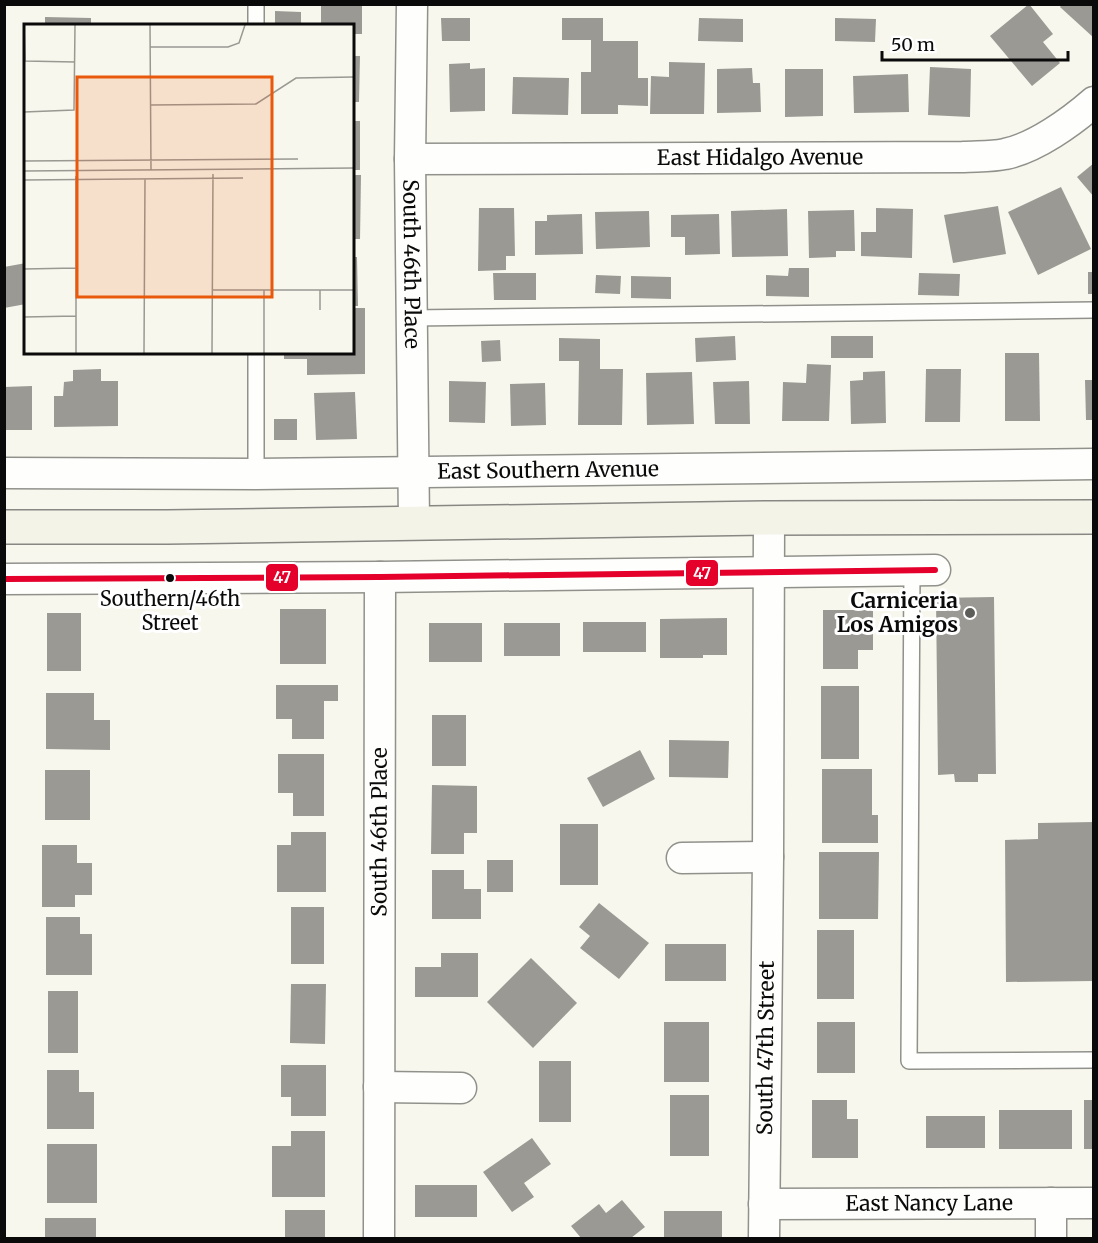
<svg xmlns="http://www.w3.org/2000/svg" width="1098" height="1243" font-family="Merriweather,serif">
<style>
.building{fill:#9a9994}
.lines{fill:none;stroke-linecap:round;stroke-linejoin:round}
.service-casing{stroke:#91918c;stroke-width:18}
.minor-casing{stroke:#91918c;stroke-width:33}
.secondary-casing{stroke:#888783;stroke-width:36}
.service{stroke:#fefefc;stroke-width:15}
.minor{stroke:#fefefc;stroke-width:30}
.secondary{stroke:#f3f3e8;stroke-width:33}
.bus-1-casing{stroke:#fff;stroke-width:10}
.bus-1{stroke:#e4002b;stroke-width:6}
.bus-dot{fill:#0a0a0a;stroke:#fff;stroke-width:2}
.poi-dot{fill:#5d5d59;stroke:#fff;stroke-width:2}
.labels{text-anchor:middle;stroke-width:6;stroke-linejoin:round;paint-order:stroke}
.bus-label{font-size:20px;fill:#0a0a0a;stroke:#fff}
.street-label{font-size:21px;fill:#0a0a0a;stroke:#fff}
.poi-label{font-size:21px;font-weight:bold;fill:#0a0a0a;stroke:#fff;text-anchor:end}
.inset-road{fill:none;stroke:#999892;stroke-width:1.5}
.view{fill:#e8590c;fill-opacity:0.15;stroke:#e8590c;stroke-width:3}
.inset-edge{fill:none;stroke:#0a0a0a;stroke-width:3}
.line-badge{stroke:#fff;stroke-width:2}
.badge-label{font-size:16px;text-anchor:middle;font-weight:bold;fill:#fff}
</style>
<rect width="100%" height="100%" fill="#f8f7ed"/>
<g class="building">
<path d="M1029 4 1053 34 1043 42 1060 63 1032 86 990 36Z"/>
<path d="M1062 4H1094V38L1060 7Z"/>
<path d="M321 5H362V34H352V26H321Z"/>
<path d="M275 11 301 12V26H275Z"/>
<path d="M45 17 91 18V26H45Z"/>
<path d="M441 18H470V41H442Z"/>
<path d="M562 18H603V41H638V78H648V106L618 105V114H581V72H591V40H562Z"/>
<path d="M699 18 743 19V42L698 41Z"/>
<path d="M835 18 876 19 875 42 835 41Z"/>
<path d="M352 56H360L359 102H352Z"/>
<path d="M669 62 705 63 704 114H650L651 76 669 77Z"/>
<path d="M470 63V69L485 68V111L450 112 449 64Z"/>
<path d="M930 67 971 69 970 117 928 115Z"/>
<path d="M752 68 753 83H760L761 112 717 113V69Z"/>
<path d="M785 69H823V116L785 117Z"/>
<path d="M908 74 909 112 854 113 853 76Z"/>
<path d="M513 77 569 78 568 115 512 114Z"/>
<rect x="352" y="121" width="8" height="49"/>
<path d="M1094 163V197L1077 177Z"/>
<path d="M352 175H361L360 239H352Z"/>
<path d="M1061 187 1091 249 1038 275 1008 212Z"/>
<path d="M998 206 1006 254 953 263 944 215Z"/>
<path d="M479 208H514L515 256H506V270L478 271Z"/>
<path d="M876 208 913 209 912 258 861 256V232H876Z"/>
<path d="M787 209 788 256 732 257 731 211Z"/>
<path d="M854 210 855 251H836V257L809 258 808 211Z"/>
<path d="M649 211 650 247 596 249 595 212Z"/>
<path d="M582 214 583 254 535 255V221H547V215Z"/>
<path d="M719 214 720 254 685 255V237H671V215Z"/>
<path d="M352 257H357L358 306H352Z"/>
<path d="M26 263V304L4 308V267Z"/>
<path d="M789 268H809V297L766 296V275L788 276Z"/>
<rect x="1088" y="272" width="6" height="22"/>
<path d="M493 273H536V300H494Z"/>
<path d="M919 273 960 274 959 296 918 295Z"/>
<path d="M596 275 621 276 620 294 595 293Z"/>
<path d="M631 276 671 277V299L631 298Z"/>
<path d="M352 308H365V374L307 375V359H284V352H352Z"/>
<path d="M735 336 736 360 696 362 695 338Z"/>
<rect x="831" y="336" width="42" height="22"/>
<path d="M559 338 600 339V369H623L622 425H578L579 361H559Z"/>
<path d="M500 340 501 361 482 362 481 341Z"/>
<path d="M1005 353H1039L1040 421H1005Z"/>
<path d="M807 364 831 365 829 421H782L783 382 806 383Z"/>
<path d="M101 369V381H118V426L54 427V396H63L64 382 73 381V370Z"/>
<path d="M926 369H961L960 422H925Z"/>
<path d="M885 371 886 423 851 424 850 381 863 380V372Z"/>
<path d="M692 372 694 424 647 425 646 373Z"/>
<path d="M1085 380H1094V420H1086Z"/>
<path d="M449 381 486 382 485 423 449 422Z"/>
<path d="M749 381 750 424H715L713 382Z"/>
<path d="M545 383 546 425 511 426 510 384Z"/>
<path d="M32 386V430H4V387Z"/>
<path d="M355 392 357 439 316 440 314 393Z"/>
<rect x="274" y="419" width="23" height="21"/>
<path d="M994 597 996 774H978V782H955L954 774 938 775 936 598Z"/>
<rect x="280" y="609" width="46" height="55"/>
<path d="M823 610H873V650H858V669H823Z"/>
<rect x="47" y="613" width="34" height="58"/>
<path d="M727 618V655H703V658H660V619Z"/>
<rect x="583" y="622" width="63" height="30"/>
<rect x="429" y="623" width="53" height="39"/>
<rect x="504" y="623" width="56" height="33"/>
<path d="M276 685H338V701H324V739H292V719H276Z"/>
<rect x="821" y="686" width="38" height="73"/>
<path d="M46 693H94V720H110V750L46 749Z"/>
<rect x="432" y="715" width="34" height="51"/>
<path d="M669 740 729 741 728 778 669 777Z"/>
<path d="M640 750 655 779 603 807 587 778Z"/>
<path d="M278 754H324V816H293V793H278Z"/>
<path d="M822 769H872V815H878V843H822Z"/>
<rect x="45" y="770" width="45" height="50"/>
<path d="M432 785 477 786V833H464V854H431Z"/>
<path d="M1094 822V981L1006 982 1005 840 1038 839V823Z"/>
<rect x="560" y="824" width="38" height="61"/>
<path d="M291 832H326V892H277V845H291Z"/>
<path d="M42 845H77V863H92V895H75V907H42Z"/>
<path d="M819 852H879L878 919H819Z"/>
<rect x="487" y="860" width="26" height="32"/>
<path d="M432 870H464V889H481V919H432Z"/>
<path d="M599 903 649 943 619 979 580 948 590 936 579 927Z"/>
<rect x="291" y="907" width="33" height="57"/>
<path d="M46 917H80V934H92V975H46Z"/>
<rect x="817" y="930" width="37" height="69"/>
<rect x="665" y="944" width="61" height="37"/>
<path d="M441 953H478V997H415V967H441Z"/>
<path d="M531 958 577 1003 533 1048 487 1002Z"/>
<path d="M291 984H326L325 1044 290 1043Z"/>
<rect x="48" y="991" width="30" height="62"/>
<rect x="664" y="1022" width="45" height="60"/>
<rect x="817" y="1022" width="38" height="51"/>
<rect x="539" y="1061" width="32" height="61"/>
<path d="M281 1065H326V1116H291V1097H281Z"/>
<path d="M47 1070H79V1092H94V1129H47Z"/>
<rect x="670" y="1095" width="39" height="61"/>
<path d="M812 1100H847V1119H858V1158H812Z"/>
<rect x="1084" y="1100" width="10" height="49"/>
<rect x="999" y="1110" width="73" height="39"/>
<rect x="926" y="1116" width="59" height="32"/>
<path d="M291 1131H325V1197H272V1146H291Z"/>
<path d="M532 1138 551 1164 524 1183 534 1197 512 1212 483 1172Z"/>
<rect x="47" y="1144" width="50" height="59"/>
<rect x="415" y="1185" width="62" height="32"/>
<path d="M622 1200 645 1227 631 1238H581L571 1226 599 1204 606 1213Z"/>
<rect x="285" y="1210" width="40" height="28"/>
<rect x="664" y="1211" width="58" height="27"/>
<rect x="45" y="1218" width="51" height="20"/>
</g>
<g class="lines">
<defs>
<g id="service">
<path d="M256 4V26"/>
<path d="M411 318 1094 310"/>
<path d="M256 352V474"/>
<path d="M912 570 909 1061 1094 1060"/>
</g>
<g id="minor">
<path id="s1" d="M412 4 410 159 414 523"/>
<path id="s2" d="M410 159 963 157C976 156 992 157 1005 154 1035 148 1071 122 1094 102"/>
<path id="s3" d="M4 473 256 474 1094 464"/>
<path d="M4 579 380 577 935 570"/>
<path d="M682 858 768 857"/>
<path d="M379 1087 461 1088"/>
<path d="M1051 1203V1238"/>
<path id="s4" d="M764 1204 1094 1203"/>
<path id="s5" d="M379 1238 380 577"/>
<path id="s6" d="M764 1238 768 857 769 518"/>
</g>
<path id="secondary" d="M4 527H167L769 518 1094 517"/>
</defs>
<use href="#service" class="service-casing"/>
<use href="#minor" class="minor-casing"/>
<use href="#secondary" class="secondary-casing"/>
<use href="#service" class="service"/>
<use href="#minor" class="minor"/>
<use href="#secondary" class="secondary"/>
<defs>
<path id="bus-1" d="M4 579 380 577 935 570"/>
</defs>
<use href="#bus-1" class="bus-1-casing"/>
<use href="#bus-1" class="bus-1"/>
</g>
<circle class="bus-dot" cx="170" cy="578" r="5"/>
<circle class="poi-dot" cx="970" cy="613" r="6"/>
<g class="labels">
<g class="bus-label">
<text x="170" y="606">Southern/46th<tspan x="170" dy="24">Street</tspan></text>
</g>
<g class="street-label">
<text dy="7" stroke="none"><textPath href="#s2" startOffset="350">East Hidalgo Avenue</textPath></text>
<text dy="7" stroke="none"><textPath href="#s1" startOffset="260">South 46th Place</textPath></text>
<text dy="7" stroke="none"><textPath href="#s3" startOffset="544">East Southern Avenue</textPath></text>
<text dy="7" stroke="none"><textPath href="#s5" startOffset="406">South 46th Place</textPath></text>
<text dy="7" stroke="none"><textPath href="#s6" startOffset="190">South 47th Street</textPath></text>
<text dy="7" stroke="none"><textPath href="#s4" startOffset="165">East Nancy Lane</textPath></text>
</g>
<g class="poi-label">
<text x="958" y="608">Carniceria<tspan x="958" dy="24">Los Amigos</tspan></text>
</g>
</g>
<g transform="translate(24 24)">
<rect width="330" height="330" fill="#f8f7ed"/>
<path class="inset-road" d="M0 1 1 37 51 38M126 1 127 146M126 23H204L215 19 221 1M126 81 232 80 272 54 330 53M0 88 50 86 51 1M0 137 274 135M0 147 330 144M0 156 219 154M0 245 52 244M189 266H330M240 266V329M296 286V266M0 293 52 292M52 329V152M120 329 121 155M188 329 189 150"/>
<path class="view" d="M53 53H248V273H53Z"/>
<rect width="330" height="330" class="inset-edge"/>
</g>
<g class="line-badge">
<rect x="685" y="559" width="34" height="28" rx="6" fill="#e4002b"/>
<rect x="265" y="563" width="34" height="29" rx="6" fill="#e4002b"/>
</g>
<g class="badge-label">
<text x="702" y="579">47</text>
<text x="282" y="583">47</text>
</g>
<rect width="1098" height="1243" fill="none" stroke="#0a0a0a" stroke-width="12"/>
<path d="M882 51v9h186v-9" fill="none" stroke="#0a0a0a" stroke-width="3"/>
<text x="891" y="51" font-size="18" fill="#0a0a0a" stroke="#ffffff" stroke-width="4.5" paint-order="stroke">50 m</text>
</svg>
